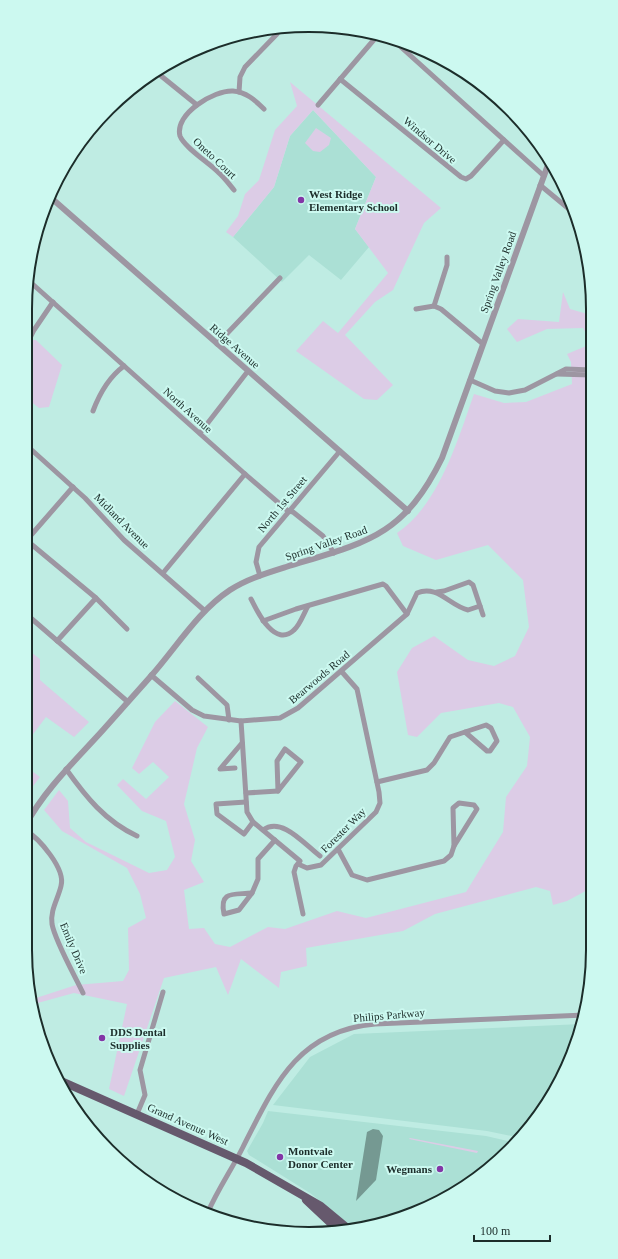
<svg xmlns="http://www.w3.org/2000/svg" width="618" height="1259" font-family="Georgia,serif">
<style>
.built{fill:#abe0d5}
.green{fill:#dccce6}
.water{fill:#759992}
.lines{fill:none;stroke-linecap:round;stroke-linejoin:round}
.minor{stroke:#9d96a2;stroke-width:5}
.tertiary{stroke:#9d96a2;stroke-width:6}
.primary{stroke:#66596d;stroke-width:8}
.poi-dot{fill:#8336a6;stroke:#ccf9f0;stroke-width:1.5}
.labels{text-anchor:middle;stroke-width:4;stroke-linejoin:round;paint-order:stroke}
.street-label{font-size:11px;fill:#1c2d2a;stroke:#ccf9f0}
.poi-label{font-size:11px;font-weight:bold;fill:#1c2d2a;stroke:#ccf9f0;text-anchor:start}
.rim{fill:none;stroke:#1c2d2a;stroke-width:2}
</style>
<rect width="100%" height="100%" fill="#bfece3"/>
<g class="built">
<path d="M313 110 376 177 355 229 369 247 341 280 309 255 282 282 233 237 274 187 290 136Z"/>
<path d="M582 1024 571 1059 521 1138 487 1131 273 1105 310 1057 354 1034Z"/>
<path d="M268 1111 486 1136 516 1143 482 1175 435 1205 355 1229 310 1193 249 1155 247 1151 263 1123Z"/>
</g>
<g class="green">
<path d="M290 82 441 208 424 223 393 290 375 302 345 335 393 385 377 400 364 399 296 351 323 321 338 333 388 273 355 229 376 177 313 110 290 136 274 187 233 237 226 232 238 216 245 194 259 180 275 130 297 106Z"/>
<path d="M316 128 331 138 329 145 320 152 313 151 305 143Z"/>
<path d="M563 292 570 309 591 315V343L583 328 547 329 517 342 507 329 518 319 559 322Z"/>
<path d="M25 340H36L62 365 49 407 39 408 25 397Z"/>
<path d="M591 344 593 887 567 901 553 905 550 891 536 887 435 914 403 931 306 948 307 966 281 972 279 988 241 959 228 995 216 967 164 978 124 1096 109 1089 127 1004 74 993 34 1004 33 999 76 985 123 981 129 970 128 928 146 918 140 894 127 868 62 831 44 810 59 790 68 801 70 828 86 842 149 873 167 870 175 857 166 821 142 811 117 785 123 779 146 799 169 777 153 762 139 774 132 768 155 722 175 701 208 727 197 748 184 804 195 840 191 861 204 882 184 890 189 929 204 928 215 944 230 947 268 927 285 929 337 911 366 918 466 892 503 832 506 797 527 766 530 737 513 707 499 703 441 713 417 737 408 735 397 672 412 648 434 636 468 660 494 666 515 656 529 627 523 580 488 545 436 560 403 546 397 533C439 505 458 439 474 394L504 403 526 402 572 384 571 362 567 354Z"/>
<path d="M25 650H28L40 659V680L89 722 74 737 46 717 25 745Z"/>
<path d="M25 766 40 777 27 794 25 793Z"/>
<path d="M410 1138 478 1151 477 1153 409 1139Z"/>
</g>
<path class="water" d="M373 1129 379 1130 383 1136 376 1180 356 1201 367 1132Z"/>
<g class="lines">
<g class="minor">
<path d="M392 39 544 176"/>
<path d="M155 71 197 105"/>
<path d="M340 79 461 177 466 179 471 176 504 140"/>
<path d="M239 92 240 77 245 67 277 34"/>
<path d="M318 105 378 35"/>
<path d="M540 185 575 214"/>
<path d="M234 190C229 184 224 177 218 172 209 163 184 147 180 136 174 114 214 90 233 91 246 92 255 100 264 109"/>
<path d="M28 280 245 474 288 511 293 512 323 536 334 553"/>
<path d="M434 306 447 265V257"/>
<path d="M416 309 434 306 441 309 483 344"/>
<path d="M28 342 34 330 53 302"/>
<path d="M217 344 280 278"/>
<path d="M557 374 591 375"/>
<path d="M470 380 495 391 509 393 525 390 566 369 591 370"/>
<path d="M93 411C99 395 109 377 124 366"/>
<path d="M200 433 248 371"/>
<path d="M25 444 85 498 124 540 205 611"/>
<path d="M25 539 96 598 127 629"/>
<path d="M25 542 73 487"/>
<path d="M163 573 245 474"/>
<path d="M260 576 256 562 259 547 340 451"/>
<path d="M437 592 444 591 469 582 473 585 483 615"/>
<path d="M251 599C258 613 275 648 294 630 300 625 304 613 308 606"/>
<path d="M25 613 128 702"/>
<path d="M263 621 296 609 383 584 386 586 407 614"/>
<path d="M57 641 96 598"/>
<path d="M151 675 192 710 204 716 241 721 280 718 298 708 407 614 417 593C437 584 450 606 468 610L480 606"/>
<path d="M198 678 227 705 229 720"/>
<path d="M241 721 247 812 253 822 300 861 296 866 294 872 303 914"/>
<path d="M486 725 491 728 497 741 490 751H487L465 732Z"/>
<path d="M285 749 301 762 278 791 277 761Z"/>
<path d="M235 768 220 769 242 743"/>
<path d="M66 769C86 797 105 821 137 836"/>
<path d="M377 782 427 770 434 763 450 737 465 732"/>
<path d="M246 793 278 791"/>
<path d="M246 802 216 804 217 814 244 834 253 822"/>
<path d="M459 803 474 805 477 809 454 846 453 808Z"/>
<path d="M25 830C39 838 66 869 61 886 58 899 50 910 52 924 55 941 75 976 83 993"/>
<path d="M263 830C282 816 305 845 320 856"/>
<path d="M338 849 352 875 367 880 444 861 451 855 454 846"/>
<path d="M298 864 307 868 321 865 376 812 380 803 379 792 357 689 342 672"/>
<path d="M252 893 239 910 224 914C219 890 234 895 252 893Z"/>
<path d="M252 893 258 879V859L275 840"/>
<path d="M137 1114 145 1095 140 1070 163 992"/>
<path d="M208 1212C218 1189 232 1169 243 1147 274 1086 297 1031 375 1024L585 1015"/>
</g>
<g class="tertiary">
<path d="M49 196 408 511"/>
<path d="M25 826C45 789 75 761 103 730 119 712 135 694 151 676 176 648 198 611 230 590 247 579 267 573 286 567 364 543 403 538 442 458L549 162"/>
</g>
<g class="primary">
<path d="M61 1081 246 1163 321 1206 350 1230"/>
<path d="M306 1200 339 1231"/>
</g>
</g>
<g class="poi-dot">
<circle cx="301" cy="200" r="4"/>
<circle cx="102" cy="1038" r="4"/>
<circle cx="280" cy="1157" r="4"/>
<circle cx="440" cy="1169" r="4"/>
</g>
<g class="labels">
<g class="street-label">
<text transform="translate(430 140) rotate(40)" y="4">Windsor Drive</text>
<text transform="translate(215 158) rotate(43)" y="4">Oneto Court</text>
<text transform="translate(498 272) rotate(-70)" y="4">Spring Valley Road</text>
<text transform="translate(235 346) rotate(41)" y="4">Ridge Avenue</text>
<text transform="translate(188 410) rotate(42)" y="4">North Avenue</text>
<text transform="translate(282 504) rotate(-50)" y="4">North 1st Street</text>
<text transform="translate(122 521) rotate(45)" y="4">Midland Avenue</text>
<text transform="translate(326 543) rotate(-19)" y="4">Spring Valley Road</text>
<text transform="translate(319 677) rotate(-40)" y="4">Bearwoods Road</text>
<text transform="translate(343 830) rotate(-45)" y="4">Forester Way</text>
<text transform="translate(74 948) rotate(67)" y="4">Emily Drive</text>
<text transform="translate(389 1015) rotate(-5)" y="4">Philips Parkway</text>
<text transform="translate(188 1124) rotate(24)" y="4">Grand Avenue West</text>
</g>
<g class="poi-label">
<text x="309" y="198">West Ridge<tspan x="309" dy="13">Elementary School</tspan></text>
<text x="110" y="1036">DDS Dental<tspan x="110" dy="13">Supplies</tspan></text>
<text x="288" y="1155">Montvale<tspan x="288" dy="13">Donor Center</tspan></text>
<text x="432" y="1173" text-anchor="end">Wegmans</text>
</g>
</g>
<path d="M0 0H618V1259H0ZM309 32H309A277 277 0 0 1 586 309V950A277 277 0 0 1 309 1227H309A277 277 0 0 1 32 950V309A277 277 0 0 1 309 32Z" fill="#ccf9f0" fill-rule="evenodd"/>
<path class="rim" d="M309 32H309A277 277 0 0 1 586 309V950A277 277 0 0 1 309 1227H309A277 277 0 0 1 32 950V309A277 277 0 0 1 309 32Z"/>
<path d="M474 1235v6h76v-6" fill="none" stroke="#1c2d2a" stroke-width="2"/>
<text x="480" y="1235" font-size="12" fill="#1c2d2a" stroke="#ccf9f0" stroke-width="3" paint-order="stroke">100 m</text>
</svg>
